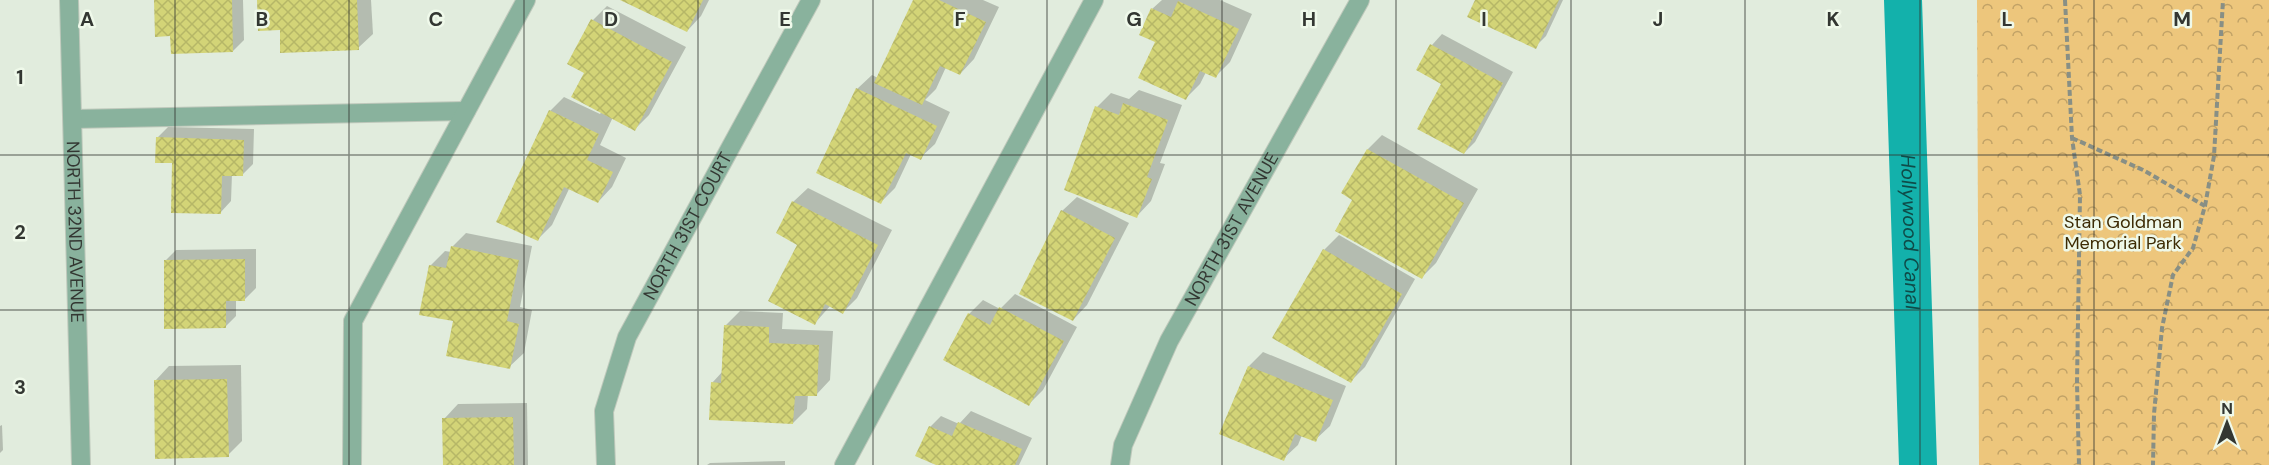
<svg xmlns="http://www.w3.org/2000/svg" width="2269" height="465" font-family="'DM Sans',sans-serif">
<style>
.forest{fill:url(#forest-crowns)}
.shadow{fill:#0003}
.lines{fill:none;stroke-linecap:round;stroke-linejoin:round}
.canal{stroke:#13b1ab;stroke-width:38}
.building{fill:url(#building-cross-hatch)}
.lane-casing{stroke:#bec8bb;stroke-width:20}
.street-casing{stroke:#bec8bb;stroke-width:20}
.path{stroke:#888f85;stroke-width:4;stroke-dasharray:6 3;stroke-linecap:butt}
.lane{stroke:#89b29d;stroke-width:18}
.street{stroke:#89b29d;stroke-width:18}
.grid{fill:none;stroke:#333732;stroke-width:1.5;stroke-opacity:0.55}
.labels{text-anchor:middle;stroke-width:5;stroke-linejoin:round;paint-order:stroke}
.park-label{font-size:18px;fill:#3d2b04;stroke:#eff9ea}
.street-label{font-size:18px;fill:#333732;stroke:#eff9ea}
.water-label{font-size:20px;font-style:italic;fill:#0f4b48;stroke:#eff9ea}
.grid-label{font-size:20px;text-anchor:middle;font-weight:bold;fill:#333732;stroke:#eff9ea;stroke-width:5;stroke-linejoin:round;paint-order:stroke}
</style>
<defs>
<pattern id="forest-crowns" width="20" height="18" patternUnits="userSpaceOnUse" patternTransform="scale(1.5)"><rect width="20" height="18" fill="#edc67c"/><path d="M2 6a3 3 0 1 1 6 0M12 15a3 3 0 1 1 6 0" fill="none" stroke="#c1a266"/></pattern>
<pattern id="building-cross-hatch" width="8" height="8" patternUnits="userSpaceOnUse" patternTransform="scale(1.5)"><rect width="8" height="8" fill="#d3d477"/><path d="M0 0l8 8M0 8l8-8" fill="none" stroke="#b6b767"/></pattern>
</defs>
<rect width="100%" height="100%" fill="#e1ecdd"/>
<path class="forest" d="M1977 0H2269V465H1979Z"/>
<g class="shadow">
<path d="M156 0H243L244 40 233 51 171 34Z"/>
<path d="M258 0H371L373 34 358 48Z"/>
<path d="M624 0H709L701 16 687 31Z"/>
<path d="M914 0H983L999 7 974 59 960 74 946 67 936 89 925 100 950 112 935 144 920 158 911 154 895 188 881 202 857 89 872 75 878 78Z"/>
<path d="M1162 0H1220L1252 14 1230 62 1215 77 1206 72 1200 84 1186 98 1157 41 1152 9Z"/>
<path d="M1476 0H1563L1546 36 1535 47Z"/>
<path d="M607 6 686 47 649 115 635 129 613 117 600 145 626 158 612 187 598 202 569 189 552 225 538 239 550 111 564 97 600 114 602 111 586 72 593 20Z"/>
<path d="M1442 34 1513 72 1475 142 1464 153 1432 45Z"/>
<path d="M1139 90 1182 105 1160 163 1165 164 1151 201 1137 216 1097 107 1111 93 1129 99Z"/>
<path d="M168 127 254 129 253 164 242 175 232 174 231 201 220 213 173 162 157 138Z"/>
<path d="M1382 135 1478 189 1436 263 1422 277 1354 199 1343 193 1368 149Z"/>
<path d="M808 188 892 230 857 298 843 312 831 305 815 323 793 202Z"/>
<path d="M1077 197 1129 223 1087 305 1073 320 1062 211Z"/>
<path d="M466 233 532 246 520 307 532 310 524 353 509 367 455 320 431 265 445 251 451 252 452 247Z"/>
<path d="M1339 235 1415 279 1365 367 1351 381 1274 337 1324 250Z"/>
<path d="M256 249V288L245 299H236V316L225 327 165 261 176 250Z"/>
<path d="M1015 294 1077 327 1043 390 1029 404 969 314 983 300 1000 309Z"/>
<path d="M740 311 783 313 782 329 833 331 830 380 816 395 808 394 807 409 793 423 712 383 723 371 725 326Z"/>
<path d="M1263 352 1346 386 1330 426 1315 440 1302 435 1298 445 1283 459 1249 366Z"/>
<path d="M241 365 242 441 228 455 155 381 169 366Z"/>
<path d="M527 403 528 465H445L444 419 458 404Z"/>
<path d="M971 411 1032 438 1019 465H940L930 427 941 416 959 424Z"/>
<path d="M2 425 3 450 0 453V426Z"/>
<path d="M785 461V465H707L710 463Z"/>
</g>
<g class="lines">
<path class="canal" id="s1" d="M1903 0 1918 465"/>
</g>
<g class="building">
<path d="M154 0H232L233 52 171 54 170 36 155 37Z"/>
<path d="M257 0H357L359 50 280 53V30L258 31Z"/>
<path d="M620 0H703L687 32Z"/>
<path d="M913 0H939L986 22 960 75 940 66 922 105 874 83Z"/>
<path d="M1475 0H1559L1536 49 1467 17Z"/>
<path d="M1178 1 1239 29 1216 78 1200 71 1186 100 1138 78 1155 42 1139 35 1151 8 1171 17Z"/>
<path d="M591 19 672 62 635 131 571 97 584 73 567 64Z"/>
<path d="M1430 44 1503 83 1464 154 1417 129 1441 84 1416 70Z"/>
<path d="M856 88 937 126 921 160 906 153 881 204 816 173Z"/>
<path d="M1123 103 1168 120 1147 177 1152 179 1137 218 1064 190 1095 106 1119 115Z"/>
<path d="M549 110 599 134 587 160 613 172 598 203 564 187 538 241 496 222Z"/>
<path d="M156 137 244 140 243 176H222L221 214 171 213 172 163H155Z"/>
<path d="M1367 149 1464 203 1422 279 1335 231 1352 200 1341 193Z"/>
<path d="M792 201 878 245 843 314 825 304 815 325 768 301 797 245 776 233Z"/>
<path d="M1061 210 1115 238 1073 321 1019 294Z"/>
<path d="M451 246 519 260 507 321 519 324 510 369 446 356 453 321 419 315 429 265 446 268Z"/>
<path d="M1323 249 1402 294 1351 383 1272 338Z"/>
<path d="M245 259V301H226V328L164 329V260Z"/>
<path d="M999 307 1064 341 1029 406 943 360 968 313 990 325Z"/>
<path d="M724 325 769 327V343L819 345 817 396H795L793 424 709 420 711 382 721 383Z"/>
<path d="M1248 366 1333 400 1316 442 1295 434 1284 461 1219 434Z"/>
<path d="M227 379 229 457 155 459 154 380Z"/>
<path d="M513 417 514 465H443L442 418Z"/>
<path d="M958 422 1022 449 1015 465H936L915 456 929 426 952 436Z"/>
</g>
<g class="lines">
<defs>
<g id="lane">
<path d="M73 119 466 111"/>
<path d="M352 465 353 321 526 0"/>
<path d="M844 465 1094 0"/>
</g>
<g id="street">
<path id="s2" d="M69 0 81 465"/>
<path id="s3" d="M606 465 604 411 627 337 811 0"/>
<path id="s4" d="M1120 465 1123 445 1169 341 1360 0"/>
</g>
</defs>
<use href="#lane" class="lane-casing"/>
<use href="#street" class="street-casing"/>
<g class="path">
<path d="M2065 0 2072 138 2080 195 2077 383 2079 465"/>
<path d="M2072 138 2143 170 2205 206 2193 248 2173 275 2162 328 2154 414 2153 465"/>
<path d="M2205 206 2214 156 2223 0"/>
</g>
<use href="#lane" class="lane"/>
<use href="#street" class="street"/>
</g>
<path class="grid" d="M175 0V465M349 0V465M524 0V465M698 0V465M873 0V465M1047 0V465M1222 0V465M1396 0V465M1571 0V465M1745 0V465M1920 0V465M2094 0V465M0 155H2269M0 310H2269"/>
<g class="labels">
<g class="park-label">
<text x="2123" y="228">Stan Goldman<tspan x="2123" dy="21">Memorial Park</tspan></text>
</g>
<g class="street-label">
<text dy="6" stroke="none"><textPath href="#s3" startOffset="258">NORTH 31ST COURT</textPath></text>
<text dy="6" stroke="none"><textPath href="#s4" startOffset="262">NORTH 31ST AVENUE</textPath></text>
<text dy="6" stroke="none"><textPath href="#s2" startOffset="232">NORTH 32ND AVENUE</textPath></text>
</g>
<g class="water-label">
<text dy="7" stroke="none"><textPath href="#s1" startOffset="232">Hollywood Canal</textPath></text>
</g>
</g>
<g class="grid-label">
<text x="87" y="26">A</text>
<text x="262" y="26">B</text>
<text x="436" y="26">C</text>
<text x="611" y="26">D</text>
<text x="785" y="26">E</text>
<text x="960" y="26">F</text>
<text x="1134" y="26">G</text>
<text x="1309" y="26">H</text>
<text x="1484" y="26">I</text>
<text x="1658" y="26">J</text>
<text x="1833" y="26">K</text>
<text x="2007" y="26">L</text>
<text x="2182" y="26">M</text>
<text x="20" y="84">1</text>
<text x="20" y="239">2</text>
<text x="20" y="394">3</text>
</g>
<g transform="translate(2227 423)" stroke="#eff9ea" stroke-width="4.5" paint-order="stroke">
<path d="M0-4.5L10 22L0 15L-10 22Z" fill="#333732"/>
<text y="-9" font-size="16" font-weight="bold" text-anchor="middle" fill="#333732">N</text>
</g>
</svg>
